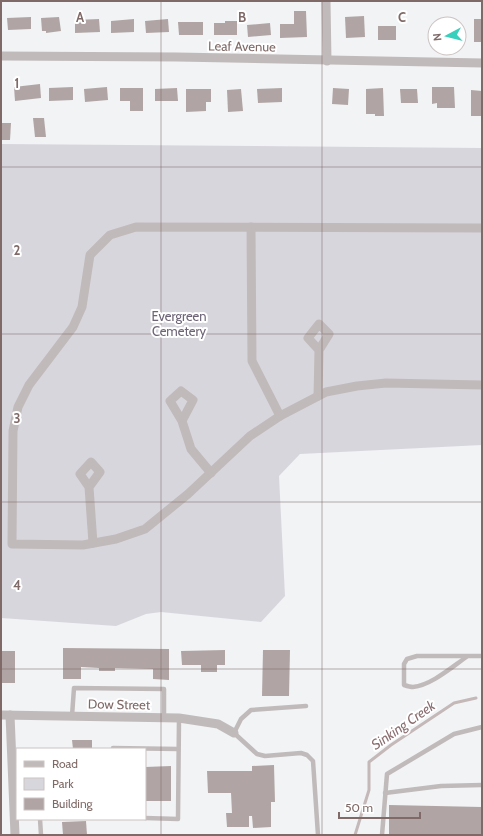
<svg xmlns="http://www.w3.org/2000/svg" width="483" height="836" font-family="Cabin,sans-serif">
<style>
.green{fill:#d8d6dd}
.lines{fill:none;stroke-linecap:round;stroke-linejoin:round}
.stream{stroke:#c5b8b8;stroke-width:3}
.building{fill:#b0a5a4}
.service{stroke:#c1baba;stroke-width:4.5}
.minor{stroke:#c1baba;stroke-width:9}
.grid{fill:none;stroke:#7f6a67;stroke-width:1;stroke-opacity:0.55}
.labels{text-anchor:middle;stroke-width:4;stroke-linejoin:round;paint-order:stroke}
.street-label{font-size:13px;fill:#7f6a67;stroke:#fff}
.park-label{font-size:13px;fill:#6d6577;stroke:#fff}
.water-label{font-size:14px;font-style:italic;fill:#8a6e70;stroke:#fff}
.grid-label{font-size:13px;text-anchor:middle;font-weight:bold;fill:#7f6a67;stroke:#fff;stroke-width:4;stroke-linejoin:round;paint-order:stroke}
</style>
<rect width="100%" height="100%" fill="#f2f3f5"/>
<path class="green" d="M1 144 482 148V445L300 454 279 476 285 596 261 622 161 612 146 614 116 626 1 618Z"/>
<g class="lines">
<path class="stream" d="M355 835 369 790V762L391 745 454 703 476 698"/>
</g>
<g class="building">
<path d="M294 11H306L307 37 280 38V24H294Z"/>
<path d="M364 16 365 37 346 38 345 17Z"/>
<path d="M31 17V29L8 30 7 18Z"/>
<path d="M59 17 61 31 46 33V31H42L41 18Z"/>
<path d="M99 19 100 32 75 33V20Z"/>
<path d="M134 19V32L111 33V21Z"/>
<path d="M168 19 169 32 146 33 145 21Z"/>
<rect x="474" y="19" width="8" height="23"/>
<path d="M225 21H237V35H214V23H225Z"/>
<path d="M178 22H203V35H179Z"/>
<path d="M270 23 271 35 248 37 247 25Z"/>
<rect x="378" y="26" width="18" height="14"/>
<path d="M40 84 41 98 15 101 14 87Z"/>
<path d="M73 87V100L49 101V88Z"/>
<path d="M107 87 108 100 85 102 84 89Z"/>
<path d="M432 87H454L455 108H437V103L432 104Z"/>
<path d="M120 88H143V111H130V101H120Z"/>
<path d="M177 88 178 101H155V89Z"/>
<path d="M282 88V102L258 103 257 89Z"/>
<path d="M333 88 349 89 348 105 332 104Z"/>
<path d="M383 88 384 116H375V114H366V89Z"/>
<path d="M186 89H211V102H206V111L186 112Z"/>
<path d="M241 89 243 111 228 112 227 90Z"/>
<path d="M400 89H417L418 103H401Z"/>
<path d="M471 90 482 91V116H471Z"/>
<path d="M33 118H44L46 137H35Z"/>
<path d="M1 123H11L10 140H1Z"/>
<path d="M63 648 169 649V680L153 679V669L115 668V671H99V668L81 667V679H63Z"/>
<path d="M225 650V665H217V672H201V665H182L181 651Z"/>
<path d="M263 650H290L289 696H262Z"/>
<rect x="1" y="651" width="14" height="32"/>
<path d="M72 740H92V749H73Z"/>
<path d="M274 765 275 802H271V827L253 828 252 816H249V827H227L226 813H232L231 793H208L207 771H252V766Z"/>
<path d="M171 766V801H145V767Z"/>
<path d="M389 805 482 807V835H389Z"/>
<path d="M86 821 87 835H63L62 822Z"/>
</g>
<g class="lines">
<g class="service">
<path d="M468 656C453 666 432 685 413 687 410 687 407 686 404 685V664L407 659 417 656H482"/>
<path d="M306 706 251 710 241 719 234 733 257 754 265 756 301 753 307 755 313 761 318 835"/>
<path d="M72 716 74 688 164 689V718"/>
<path d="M113 748 178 749"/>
<path d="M385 793 441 786 482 785"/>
<path d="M145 818 178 819 179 718"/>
<path d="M40 819 41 835"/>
<path d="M382 835 387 774 454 734 482 727"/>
</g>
<g class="minor">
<path d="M326 1 327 61"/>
<path d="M1 56 177 57 482 63"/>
<path d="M251 227 252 361 280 416"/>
<path d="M482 228 136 227 110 235 90 255 82 307 73 327 29 385 18 407 13 431 12 544 83 545 116 539 145 529 188 494 250 436 280 416 326 392 357 386 386 383 482 385"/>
<path d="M318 396 319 350 308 338 319 324 329 334 319 350"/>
<path d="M182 421 193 400 181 391 170 401 182 421 191 449 211 473"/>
<path d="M89 487 100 472 91 462 80 474 89 487 93 543"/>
<path d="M1 715 179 718 218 724 234 733"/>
<path d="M10 715 15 835"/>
</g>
</g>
<path class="grid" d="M161 1V835M322 1V835M1 167H482M1 334H482M1 502H482M1 669H482"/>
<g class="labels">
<g class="street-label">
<text transform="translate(242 46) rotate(1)" y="5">Leaf Avenue</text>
<text transform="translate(119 704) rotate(1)" y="5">Dow Street</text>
</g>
<g class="park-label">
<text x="179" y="321">Evergreen<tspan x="179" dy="15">Cemetery</tspan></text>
</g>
<g class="water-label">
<text transform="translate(403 725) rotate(-35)" y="5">Sinking Creek</text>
</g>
</g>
<g class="grid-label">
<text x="80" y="22">A</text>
<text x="242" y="22">B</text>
<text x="402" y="22">C</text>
<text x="17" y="88">1</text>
<text x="17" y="255">2</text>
<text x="17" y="423">3</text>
<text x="17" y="590">4</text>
</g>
<rect width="483" height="836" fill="none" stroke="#7f6a67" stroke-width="4"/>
<rect x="16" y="748" width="130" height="72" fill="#ffffff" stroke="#ccc3c2"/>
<rect x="24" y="761" width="20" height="6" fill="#c1baba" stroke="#ccc3c2"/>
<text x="52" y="768" font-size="12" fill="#7f6a67">Road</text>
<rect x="24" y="778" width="20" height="12" fill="#d8d6dd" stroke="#ccc3c2"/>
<text x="52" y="788" font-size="12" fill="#7f6a67">Park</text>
<rect x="24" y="798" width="20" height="12" fill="#b0a5a4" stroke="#ccc3c2"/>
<text x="52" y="808" font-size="12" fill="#7f6a67">Building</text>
<g transform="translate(447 36) rotate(263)"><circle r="19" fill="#ffffff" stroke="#ccc3c2"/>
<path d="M0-3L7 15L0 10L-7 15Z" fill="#38cfbd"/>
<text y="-6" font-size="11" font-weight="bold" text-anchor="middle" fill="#7f6a67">N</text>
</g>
<path d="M339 812v6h81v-6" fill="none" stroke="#7f6a67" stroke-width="2"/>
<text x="345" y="812" font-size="12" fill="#7f6a67" stroke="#ffffff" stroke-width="3" paint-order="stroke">50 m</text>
</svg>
